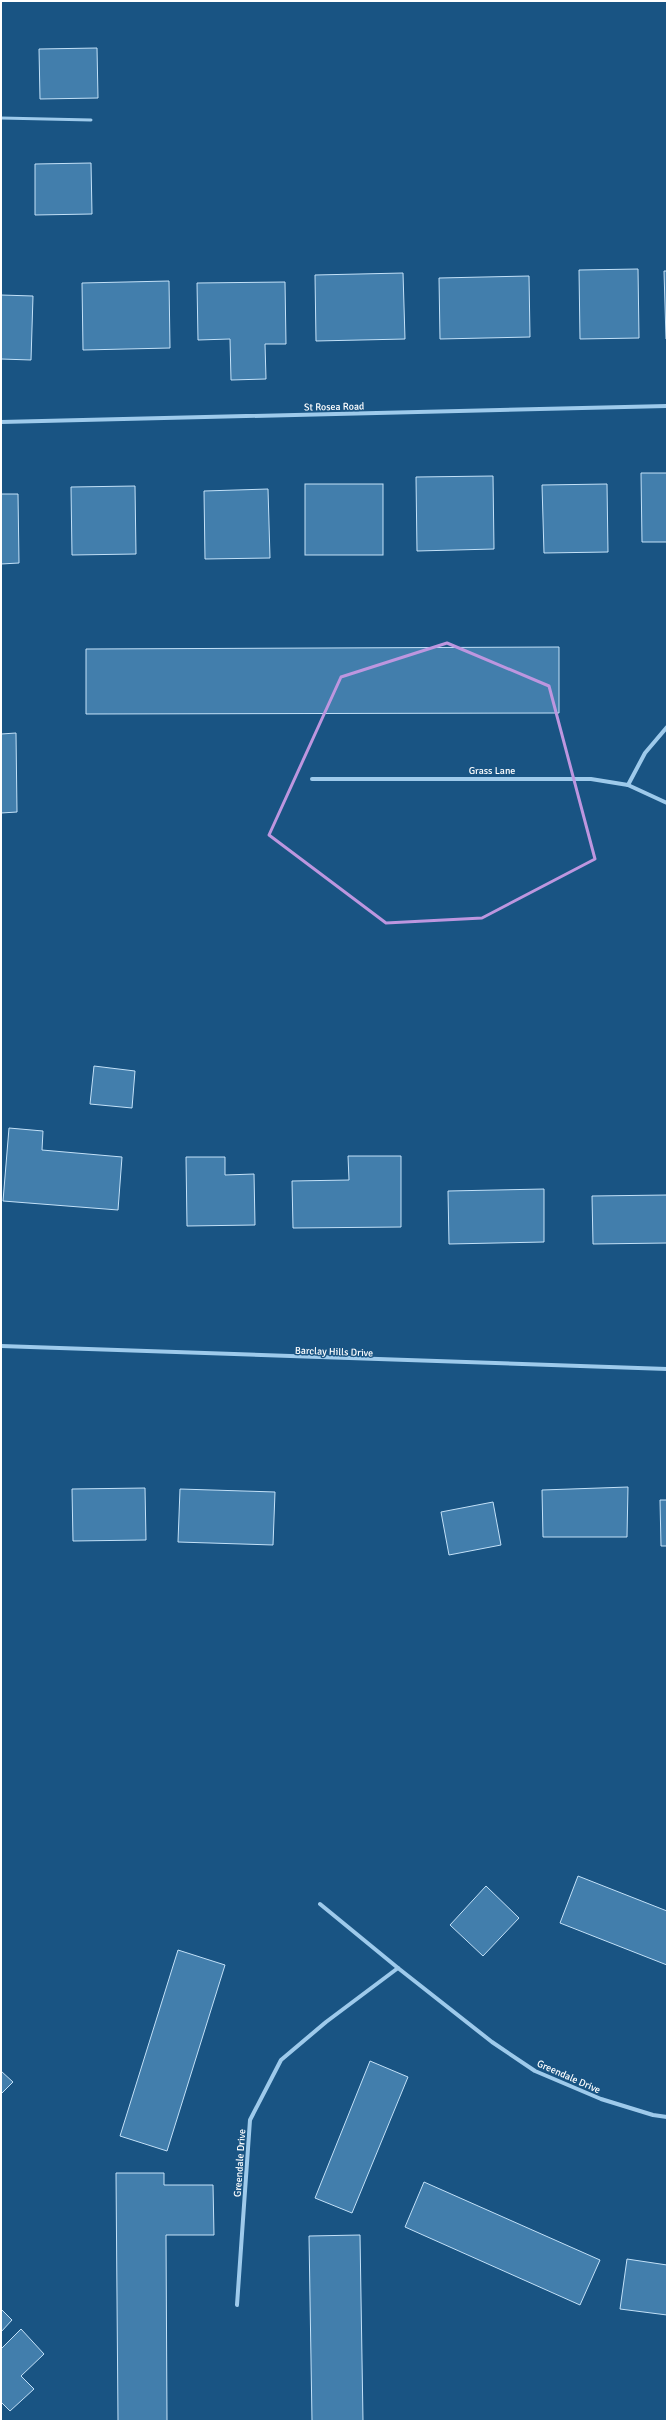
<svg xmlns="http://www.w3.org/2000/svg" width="668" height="2422" font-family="Signika,sans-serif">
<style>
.building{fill:#427eac;stroke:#c3e1f8}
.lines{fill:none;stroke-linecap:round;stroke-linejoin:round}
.lane{stroke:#9ecaeb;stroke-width:3}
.street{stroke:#9ecaeb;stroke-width:4}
.marked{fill:none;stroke:#bd96df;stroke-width:3;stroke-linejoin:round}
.labels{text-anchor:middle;stroke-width:3;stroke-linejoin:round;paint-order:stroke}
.street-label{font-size:10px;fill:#fff;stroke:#195483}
</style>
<rect width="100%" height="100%" fill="#195483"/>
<g class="building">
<path d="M97 48 98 98 40 99 39 49Z"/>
<path d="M91 163 92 214 35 215V164Z"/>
<path d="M638 269 639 338 580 339 579 270Z"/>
<path d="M664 271H667V339H666Z"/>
<path d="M403 273 405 339 316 341 315 275Z"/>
<path d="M529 276 530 337 440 339 439 278Z"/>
<path d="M169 281 170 348 83 350 82 283Z"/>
<path d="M285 282 286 344H265L266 379 231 380 230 339 198 340 197 283Z"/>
<path d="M1 295 33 296 31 360 1 359Z"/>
<path d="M641 473H667V542H642Z"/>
<path d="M493 476 494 549 417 551 416 477Z"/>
<rect x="305" y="484" width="78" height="71"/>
<path d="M607 484 608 552 544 553 542 485Z"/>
<path d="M135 486 136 554 72 555 71 487Z"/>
<path d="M268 489 270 558 205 559 204 491Z"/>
<path d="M1 494H18L19 563 1 564Z"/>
<path d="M559 647V713L86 714V649Z"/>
<path d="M16 733 17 812 1 813V734Z"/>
<path d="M94 1066 135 1071 132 1108 90 1104Z"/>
<path d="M9 1128 43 1131 42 1150 122 1157 118 1210 3 1201Z"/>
<path d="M348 1156H401V1227L293 1228 292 1181 349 1180Z"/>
<path d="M186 1157H225V1175L254 1174 255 1225 187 1226Z"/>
<path d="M544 1189V1242L449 1244 448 1191Z"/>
<path d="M667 1195V1243L593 1244 592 1196Z"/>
<path d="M628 1487 627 1537H543L542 1490Z"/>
<path d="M145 1488 146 1540 73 1541 72 1489Z"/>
<path d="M180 1489 275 1492 273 1545 178 1542Z"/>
<path d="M660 1500H667V1546H661Z"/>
<path d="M493 1502 501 1545 449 1555 441 1512Z"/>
<path d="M578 1876 667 1911V1965L560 1923Z"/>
<path d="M486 1886 519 1918 483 1956 450 1925Z"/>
<path d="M178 1950 225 1965 167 2151 120 2136Z"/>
<path d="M370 2061 408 2077 352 2213 315 2198Z"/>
<path d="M1 2071 13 2082 1 2094Z"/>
<path d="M116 2173H164V2185H213L214 2235H166L167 2421H118Z"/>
<path d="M424 2182 600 2260 580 2305 405 2227Z"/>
<path d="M360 2235 363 2421H312L309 2236Z"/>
<path d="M627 2259 667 2265V2315L620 2309Z"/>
<path d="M1 2309 12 2320 1 2332Z"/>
<path d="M21 2329 44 2354 21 2376 34 2389 10 2411 1 2402V2349Z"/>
</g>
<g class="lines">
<path class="lane" d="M1 118 91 120"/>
<g class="street">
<path d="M1 422 667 406"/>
<path d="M312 779H591L628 785 667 803"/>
<path d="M628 785 645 753 667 727"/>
<path d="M1 1346 667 1369"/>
<path d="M398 1968 492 2042 535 2071 601 2099 653 2115 667 2117"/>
<path d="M237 2305 250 2120 281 2060 326 2022 398 1968 320 1904"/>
</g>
</g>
<path class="marked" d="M447 643 549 686 595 859 482 918 386 923 269 835 341 677Z"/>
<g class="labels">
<g class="street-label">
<text transform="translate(334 406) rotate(-1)" y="4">St Rosea Road</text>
<text x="492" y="774">Grass Lane</text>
<text transform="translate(334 1351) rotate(2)" y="4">Barclay Hills Drive</text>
<text transform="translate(569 2076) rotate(24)" y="4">Greendale Drive</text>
<text transform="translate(239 2163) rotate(-86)" y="4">Greendale Drive</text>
</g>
</g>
<rect width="668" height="2422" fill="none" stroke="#ffffff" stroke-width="4"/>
</svg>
